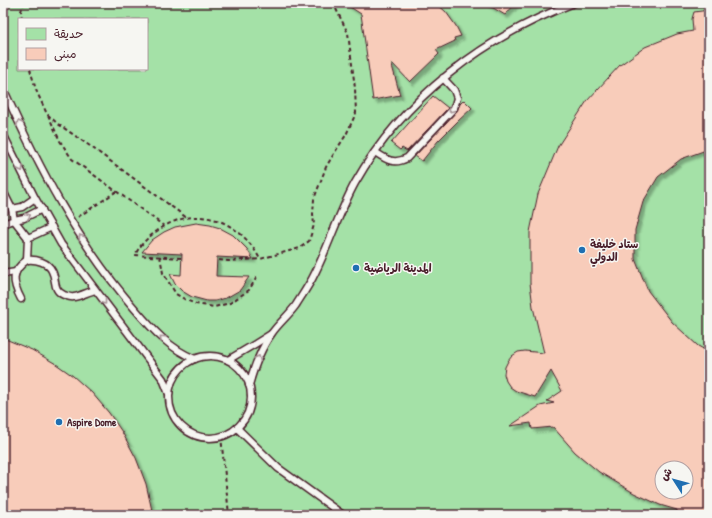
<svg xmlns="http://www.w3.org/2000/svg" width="712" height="518" font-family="'Patrick Hand','Playpen Sans Arabic',sans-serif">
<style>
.green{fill:#a4e1a7;stroke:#778069;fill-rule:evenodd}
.building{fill:#f8ccba;stroke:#4a1f2b;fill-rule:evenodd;filter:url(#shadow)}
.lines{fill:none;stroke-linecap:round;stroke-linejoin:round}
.lane-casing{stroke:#4a1f2b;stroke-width:9}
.path{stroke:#4a1f2b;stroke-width:2;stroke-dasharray:4 3;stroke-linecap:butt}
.lane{stroke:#f6f6f2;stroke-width:6}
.oneway{stroke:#a99598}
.poi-dot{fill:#1f6fb2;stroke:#f6f6f2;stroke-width:1.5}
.labels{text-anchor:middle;stroke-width:3;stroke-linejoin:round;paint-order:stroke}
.poi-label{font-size:11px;font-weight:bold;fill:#4a1f2b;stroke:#f6f6f2;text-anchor:start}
</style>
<defs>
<filter id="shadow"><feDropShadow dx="3.5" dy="3.5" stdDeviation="1" flood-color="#0004"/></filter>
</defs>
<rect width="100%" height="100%" fill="#f6f6f2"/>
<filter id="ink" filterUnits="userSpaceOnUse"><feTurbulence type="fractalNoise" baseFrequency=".025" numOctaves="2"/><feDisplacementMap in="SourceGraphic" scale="8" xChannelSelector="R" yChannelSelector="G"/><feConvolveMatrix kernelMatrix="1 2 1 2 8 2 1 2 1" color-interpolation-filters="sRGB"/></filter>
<g filter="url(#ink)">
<path class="green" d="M3 3H563L566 8 579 3H709V515H3ZM19 19H147V69H19ZM662 468H686V492H662Z"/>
<g class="building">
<path d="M344 3H436L446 12 456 26 461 36 454 38 455 41 436 50 439 54 410 82 391 62 400 95 373 100 361 14Z"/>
<path d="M485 3H516L505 15Z"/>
<path d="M709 10V149L681 159 658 177 643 202 635 230V259L648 291 672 322 698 346 709 352V515H677V510L660 505 634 493 599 472 575 452 553 427 532 429 531 423 510 426 540 406 554 403 547 401 562 391 551 371 535 397 516 391 510 387 506 381 504 374 505 367 508 361 512 356 518 352 525 351 544 353 533 307 530 283V232L538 194 558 146 587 101 620 65 645 47 677 34 693 31 692 19 694 12ZM662 468H686V492H662Z"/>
<path d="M433 96 448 108 407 151 402 148 400 150 391 143Z"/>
<path d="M464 100 472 108 458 121 438 141 422 161 415 156 457 111 460 104Z"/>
<path d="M196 223 210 225 220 228 233 235 247 249 253 259 217 257 216 276 249 277 240 290 226 298 215 301H207L192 297 182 291 175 284 170 274 181 275 182 254 142 252 152 240 164 232 175 227Z"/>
<path d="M3 338 32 350 56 364 73 376 92 393 109 413 122 432 136 458 146 484 153 515H3Z"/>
</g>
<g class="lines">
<defs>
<g id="lane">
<path d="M3 88C38 166 78 244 135 309 152 329 170 349 195 359"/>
<path d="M3 134 35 198 61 244 163 379 169 394"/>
<path d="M375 152C387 160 394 165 407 158L454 108 457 98 454 90 443 78"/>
<path d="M3 191 12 209 22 207 35 198"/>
<path d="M42 209 24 218 14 220 28 238 52 227"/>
<path d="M3 224 14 220 12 209"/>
<path d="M27 260 28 238"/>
<path d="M3 274 16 272"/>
<path d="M21 299C12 282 11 271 27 260 36 259 48 262 52 271 57 280 52 290 64 295 67 296 71 298 74 297 80 296 88 292 95 290"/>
<circle cx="210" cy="397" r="41"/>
<path d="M228 360 255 344 271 334"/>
<path d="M249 385C254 367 261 348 272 333 279 323 289 315 296 305 301 297 307 288 312 279 328 249 338 214 355 183 403 98 484 37 574 3"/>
<path d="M237 428 278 468 343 515"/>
</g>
</defs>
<use href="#lane" class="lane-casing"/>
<g class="path">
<path d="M22 19 21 11 24 3"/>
<path d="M30 69 36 90 47 114 58 124 90 146 187 218"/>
<path d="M48 115 60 141 72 159 164 226"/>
<path d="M78 217 117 191"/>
<path d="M160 256 163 273 176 294 186 300 196 304 214 307 230 303 249 290 257 277"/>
<path d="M181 258 135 255C140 245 147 238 157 231 195 203 239 219 260 259L300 248 309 241 314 225 313 214 314 199 326 167 335 152 346 135 356 113 355 88 348 33 336 9 331 3"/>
<path d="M219 260 228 261 260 259"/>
<path d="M221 436 229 515"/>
</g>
<use href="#lane" class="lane"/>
</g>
<defs><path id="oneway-chevron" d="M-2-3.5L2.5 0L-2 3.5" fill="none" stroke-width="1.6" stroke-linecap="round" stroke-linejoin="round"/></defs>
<g class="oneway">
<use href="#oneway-chevron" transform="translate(451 110) rotate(128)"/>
<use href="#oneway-chevron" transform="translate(19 123) rotate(-115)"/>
<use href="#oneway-chevron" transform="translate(21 169) rotate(63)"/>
<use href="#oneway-chevron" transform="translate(28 216) rotate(-22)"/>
<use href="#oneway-chevron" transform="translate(81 237) rotate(-123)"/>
<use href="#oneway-chevron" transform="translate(104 302) rotate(52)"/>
<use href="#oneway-chevron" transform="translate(162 338) rotate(-137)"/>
<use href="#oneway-chevron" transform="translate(258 358) rotate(-64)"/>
</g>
</g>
<g class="poi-dot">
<circle cx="582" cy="250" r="4"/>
<circle cx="356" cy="268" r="4"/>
<circle cx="59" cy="422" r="4"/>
</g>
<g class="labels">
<g class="poi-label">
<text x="590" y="248">ستاد خليفة<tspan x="590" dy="13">الدولي</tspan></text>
<text x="364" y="272">المدينة الرياضية</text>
<text x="67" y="426">Aspire Dome</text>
</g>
</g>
<rect width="712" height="518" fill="none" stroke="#f6f6f2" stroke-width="16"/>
<rect x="8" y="8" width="696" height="502" fill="none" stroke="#4a1f2b" stroke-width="1.5" filter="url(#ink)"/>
<rect x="18" y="18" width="130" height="52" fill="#f6f6f2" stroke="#b1a0a2"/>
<rect x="26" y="28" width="20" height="12" fill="#a4e1a7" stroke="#b1a0a2"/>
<text x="54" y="38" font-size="12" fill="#4a1f2b">حديقة</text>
<rect x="26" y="48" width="20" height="12" fill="#f8ccba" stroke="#b1a0a2"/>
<text x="54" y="58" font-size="12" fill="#4a1f2b">مبنى</text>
<g transform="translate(674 480) rotate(306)"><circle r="19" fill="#f6f6f2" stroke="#b1a0a2"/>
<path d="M0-3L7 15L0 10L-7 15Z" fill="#1f6fb2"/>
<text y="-6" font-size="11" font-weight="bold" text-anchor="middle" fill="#4a1f2b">ش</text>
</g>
</svg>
